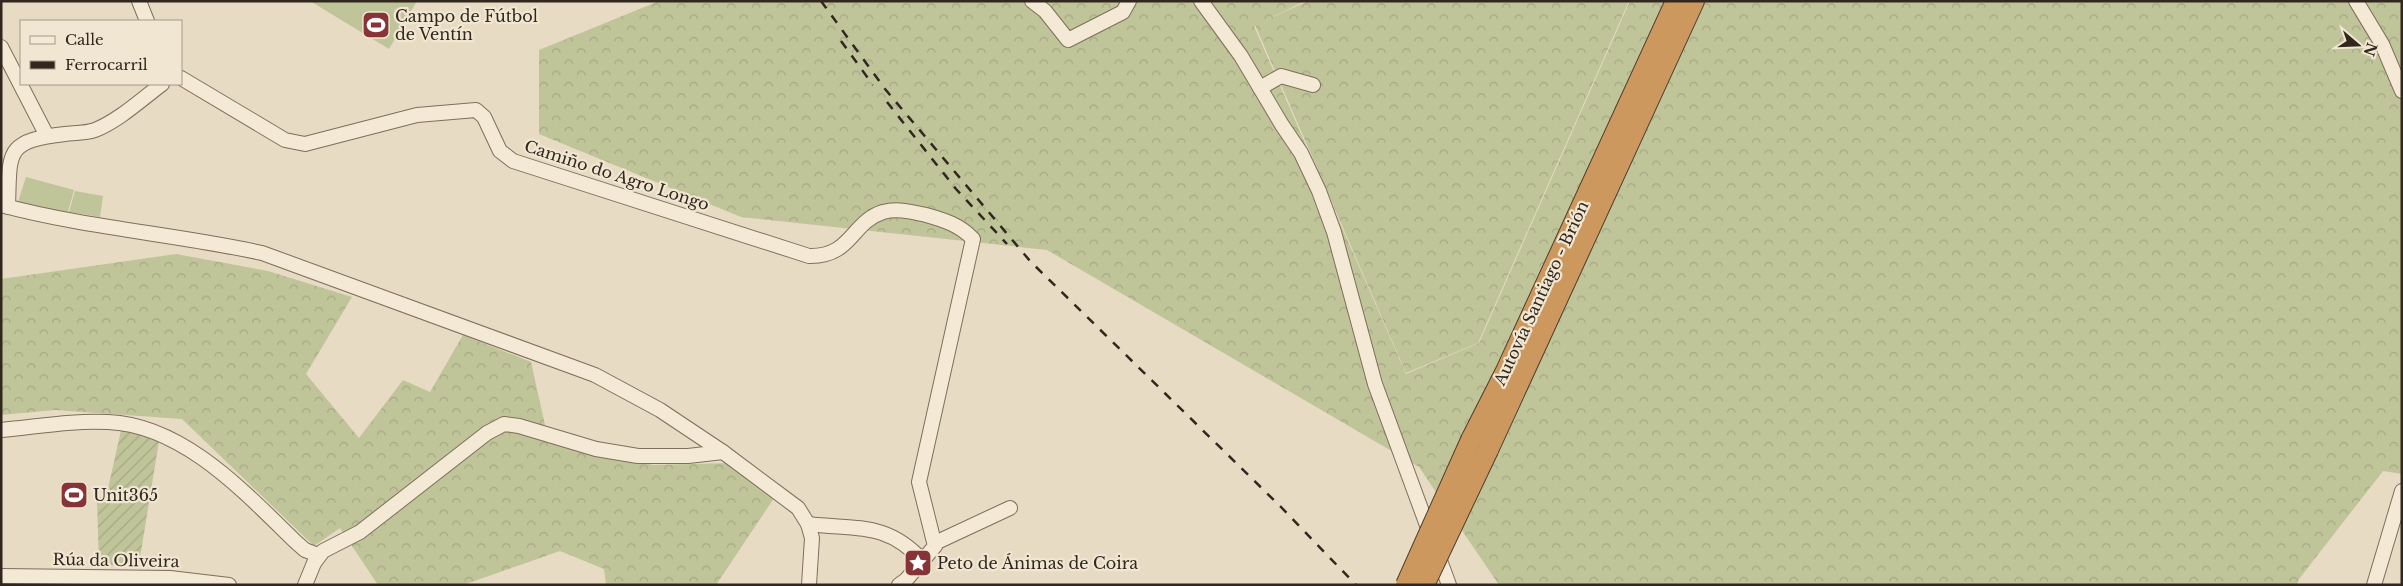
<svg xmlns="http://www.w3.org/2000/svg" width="2403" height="586" font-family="'Libre Baskerville',serif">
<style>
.forest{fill:url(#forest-crowns)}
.garden{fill:url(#garden-furrows)}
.pitch{fill:#c0c499}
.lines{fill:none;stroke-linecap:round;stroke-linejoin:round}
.minor-casing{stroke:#7f6e5c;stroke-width:16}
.highway-casing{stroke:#4d3d30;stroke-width:22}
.minor{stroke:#f3e9d5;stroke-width:14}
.highway{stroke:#cc985e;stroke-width:20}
.rail{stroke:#31271e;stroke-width:2.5;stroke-dasharray:9 9;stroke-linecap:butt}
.highway-bridge-casing{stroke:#4d3d30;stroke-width:22;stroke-linecap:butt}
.highway-bridge{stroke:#cc985e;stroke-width:20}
.labels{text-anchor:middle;stroke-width:4.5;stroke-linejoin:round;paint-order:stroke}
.poi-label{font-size:16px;fill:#31271e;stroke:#f0e6d1;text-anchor:start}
.street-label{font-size:16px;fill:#31271e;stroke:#f0e6d1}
</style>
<defs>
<pattern id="forest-crowns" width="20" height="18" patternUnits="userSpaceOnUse" patternTransform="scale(1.25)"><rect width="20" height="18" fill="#c0c499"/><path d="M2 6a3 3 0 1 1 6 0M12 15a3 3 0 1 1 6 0" fill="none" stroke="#a5a883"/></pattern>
<pattern id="garden-furrows" width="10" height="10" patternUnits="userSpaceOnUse" patternTransform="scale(1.25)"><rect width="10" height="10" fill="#c0c499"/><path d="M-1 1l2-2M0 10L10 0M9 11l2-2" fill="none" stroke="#a5a883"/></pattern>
</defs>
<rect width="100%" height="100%" fill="#e7dbc3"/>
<g class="forest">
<path d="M659 1H1305L1254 26 1406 374 1479 343 1630 1H2402V474L2383 471 2299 579 2297 585H1499L1419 467 1047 250 741 217 539 134V50Z"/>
<path d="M1308 1H1629L1478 343 1406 373 1255 25Z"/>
<path d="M176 254 268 271 352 297 306 374 359 438 403 380 430 392 463 335 531 362 549 443 653 465 731 463 774 498 716 585H606L604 569 560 551 463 585H378L340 528 314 546 182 419 55 410 1 415V279Z"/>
</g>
<path class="garden" d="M122 426 159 441 139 564 99 566 97 499 107 493Z"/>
<g class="pitch">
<path d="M310 1H417L389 49Z"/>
<path d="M26 177 74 190 67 215 18 202Z"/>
<path d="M75 191 103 196 100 217 69 212Z"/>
</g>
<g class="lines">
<defs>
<g id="minor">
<path d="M139 1 147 21"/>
<path d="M1032 1 1045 11 1068 40 1123 12 1129 1"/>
<path d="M1201 1 1241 56 1282 125 1301 153 1319 191 1334 232 1375 384 1449 585"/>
<path d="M2356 1 2382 44 2402 91"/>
<path d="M1 47 47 136"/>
<path d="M181 78 285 140 305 144 417 115 476 110 484 117 500 151 513 161 809 256C852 257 851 222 883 212 898 208 912 212 926 215 944 220 960 225 973 239L919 482 935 546 906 580 899 585"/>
<path d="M1260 88 1281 76 1313 85"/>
<path d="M1 205C87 228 175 234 262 253L595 375 660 410 723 452 798 508 808 524 812 538 809 585"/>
<path d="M8 207C10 152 4 141 65 134 74 133 87 133 95 130 118 121 142 99 162 84"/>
<path d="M1 430C36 427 73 420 108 422 184 425 246 494 297 543L305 550 318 555"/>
<path d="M808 524C857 530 886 521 923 561"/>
<path d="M935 543 1010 508"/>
<path d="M1 576 170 578 229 585"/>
<path d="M305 585 314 563 323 551 360 532 487 433 504 424 519 426 596 449 638 456H688L723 452"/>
<path d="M2374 585 2402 491"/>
</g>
<g id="highway">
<path d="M1471 440 1506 371 1676 1"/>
<path d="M1488 450 1694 1"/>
</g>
</defs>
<use href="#minor" class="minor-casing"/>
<use href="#highway" class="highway-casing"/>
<use href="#minor" class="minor"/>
<use href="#highway" class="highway"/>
<g class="rail">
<path d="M821 1 885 89 1030 261 1281 507 1356 585"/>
<path d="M841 41 873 85"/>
<path d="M887 102 956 189 1007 244"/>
</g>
<defs>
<g id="highway-bridge">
<path d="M1406 585 1471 440"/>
<path d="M1424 585 1488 450"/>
</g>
</defs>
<use href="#highway-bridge" class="highway-bridge-casing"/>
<use href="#highway-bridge" class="highway-bridge"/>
</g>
<defs>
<symbol id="stadium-square" viewBox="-11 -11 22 22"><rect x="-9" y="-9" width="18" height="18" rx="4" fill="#863437" stroke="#f0e6d1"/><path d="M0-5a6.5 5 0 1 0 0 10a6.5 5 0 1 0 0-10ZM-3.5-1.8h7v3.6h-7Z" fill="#fff"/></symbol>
<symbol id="sight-square" viewBox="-11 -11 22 22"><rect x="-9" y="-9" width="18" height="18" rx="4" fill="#863437" stroke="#f0e6d1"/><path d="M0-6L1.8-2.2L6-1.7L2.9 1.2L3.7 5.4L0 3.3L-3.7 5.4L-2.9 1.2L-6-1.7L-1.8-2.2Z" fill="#fff"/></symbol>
</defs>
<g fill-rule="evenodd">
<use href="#stadium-square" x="360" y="9" width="32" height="32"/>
<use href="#stadium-square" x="58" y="479" width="32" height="32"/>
<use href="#sight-square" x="902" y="547" width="32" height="32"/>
</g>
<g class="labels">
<g class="poi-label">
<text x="395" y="22">Campo de Fútbol<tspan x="395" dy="18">de Ventín</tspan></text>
<text x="93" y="501">Unit365</text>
<text x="937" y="569">Peto de Ánimas de Coira</text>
</g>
<g class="street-label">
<text transform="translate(617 175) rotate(18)" y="6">Camiño do Agro Longo</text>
<text transform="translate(1541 293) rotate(-65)" y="6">Autovía Santiago - Brión</text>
<text transform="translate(116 560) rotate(1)" y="6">Rúa da Oliveira</text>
</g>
</g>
<rect width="2403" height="586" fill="none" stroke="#31271e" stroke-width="5"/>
<rect x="20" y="20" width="162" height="65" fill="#f0e6d1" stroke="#a49a89"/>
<rect x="30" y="36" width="25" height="8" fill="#f3e9d5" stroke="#a49a89"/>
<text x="65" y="45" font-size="15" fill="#31271e">Calle</text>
<rect x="30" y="61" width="25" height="8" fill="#31271e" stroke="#a49a89"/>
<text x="65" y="70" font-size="15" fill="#31271e">Ferrocarril</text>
<g transform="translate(2358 45) rotate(109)" stroke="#f0e6d1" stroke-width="4" paint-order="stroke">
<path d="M0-4L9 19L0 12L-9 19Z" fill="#31271e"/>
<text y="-8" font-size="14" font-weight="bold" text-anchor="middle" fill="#31271e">N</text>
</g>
</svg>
